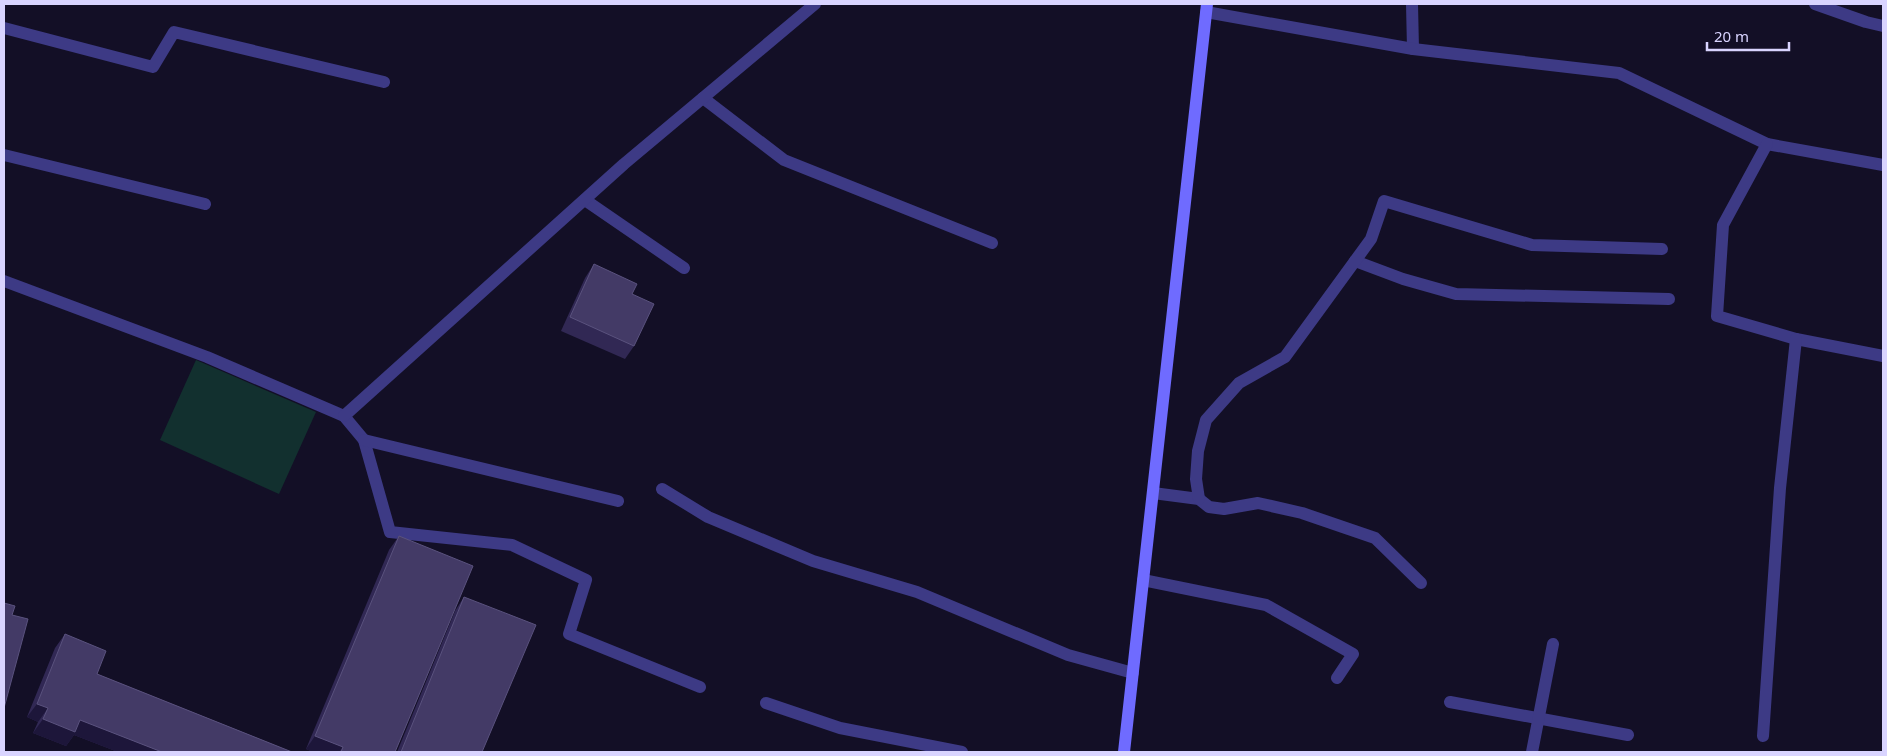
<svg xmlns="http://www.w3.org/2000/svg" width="1887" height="756" font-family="'Noto Sans',sans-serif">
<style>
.green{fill:#12302f}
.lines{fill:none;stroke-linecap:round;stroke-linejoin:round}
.service{stroke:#3d3a85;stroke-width:12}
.minor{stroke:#3d3a85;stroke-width:12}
.secondary{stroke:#6f6bff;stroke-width:12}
.wall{fill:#312854}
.shaded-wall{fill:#1d163a}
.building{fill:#433a66;stroke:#5a527e}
</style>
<rect width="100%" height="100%" fill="#130f26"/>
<path class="green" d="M196 360 316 412 279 494 160 440Z"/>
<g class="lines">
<g class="service">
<path d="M4 28 153 67 174 32 384 82"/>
<path d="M4 155 205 204"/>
</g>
<g class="minor">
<path d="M1412 4 1413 49"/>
<path d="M1815 4 1866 22 1883 26"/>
<path d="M1206 12 1413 49 1619 73 1767 144 1883 165"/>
<path d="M703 98 784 160 992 243"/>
<path d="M1767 144 1723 225 1717 316 1796 339 1883 356"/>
<path d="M585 200 684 268"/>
<path d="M1355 261 1403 279 1456 294 1669 299"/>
<path d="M4 281 207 357 344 416 364 440 390 532 512 545 586 580 569 634 700 687"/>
<path d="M344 416 624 164 815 4"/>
<path d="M364 440 618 501"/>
<path d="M662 489 708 517 813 561 917 592 1068 655 1133 673"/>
<path d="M1153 493 1199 499 1209 507 1224 509 1258 503 1302 513 1375 538 1421 583"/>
<path d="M1199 499 1196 479 1198 451 1206 420 1239 383 1285 357 1371 239 1384 201 1532 245 1662 249"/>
<path d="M1143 580 1266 605 1353 654 1337 678"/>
<path d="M1450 702 1628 735"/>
<path d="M766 703 840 728 962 752"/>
<path d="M1763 736 1780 488 1796 339"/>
<path d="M1532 752 1553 644"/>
</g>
<path class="secondary" d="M1124 752 1207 4"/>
</g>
<g class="wall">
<path d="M594 264 632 294 634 346 625 359 561 331 585 278Z"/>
<path d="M399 536 395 752H313L306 749 389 550Z"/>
<path d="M464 597 482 752H397L455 611Z"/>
<path d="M65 634 97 674 292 752H118L74 735 66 746 33 733 38 722 27 717 55 648Z"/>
</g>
<g class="shaded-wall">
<path d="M37 704 48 708 38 722 27 717Z"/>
<path d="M43 719 80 720 162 752H118L74 735 66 746 33 733Z"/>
<path d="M315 736 343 747 339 752H313L306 749Z"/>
</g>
<g class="building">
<path d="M594 264 637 284 632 294 654 304 634 346 570 317Z"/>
<path d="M399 536 473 566 395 752H341L343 747 315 736Z"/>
<path d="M464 597 536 625 482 752H401Z"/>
<path d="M4 603 15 606 12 615 28 619 4 708Z"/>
<path d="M65 634 106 651 97 674 292 752H162L80 720 75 732 43 719 48 708 37 704Z"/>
</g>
<rect width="1887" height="756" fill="none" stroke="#d9d4ff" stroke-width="10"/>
<path d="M1707 42v8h82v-8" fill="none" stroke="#d9d4ff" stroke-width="2.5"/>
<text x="1714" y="42" font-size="15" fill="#d9d4ff" stroke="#130f26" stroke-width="4" paint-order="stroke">20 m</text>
</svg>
